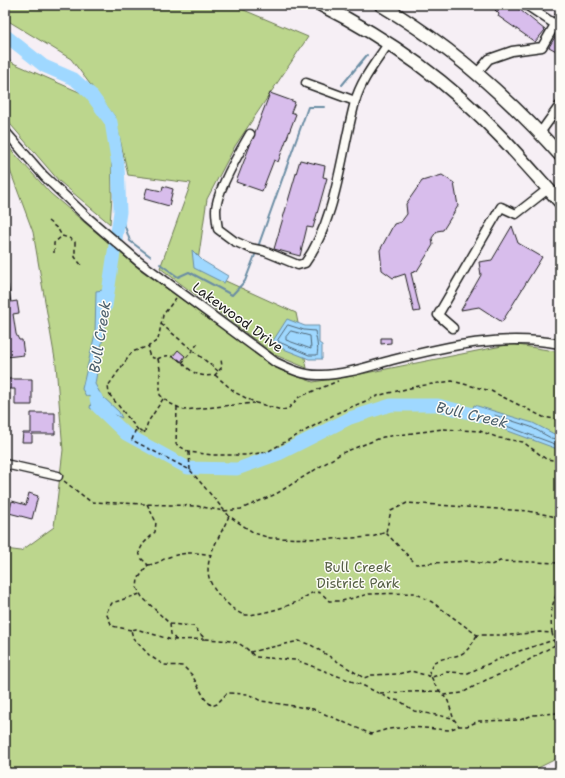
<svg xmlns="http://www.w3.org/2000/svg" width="565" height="778" font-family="'Shantell Sans',sans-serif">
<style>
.green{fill:#bcd68d;stroke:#6c7954}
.water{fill:#9fd8ff;stroke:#6b8da4}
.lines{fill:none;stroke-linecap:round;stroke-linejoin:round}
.shore{stroke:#506777;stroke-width:1}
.stream{stroke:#6b8da4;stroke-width:2}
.river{stroke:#9fd8ff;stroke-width:13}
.building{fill:#d8bdec;stroke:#1c1c1c}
.minor-casing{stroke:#1c1c1c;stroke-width:11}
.highway-casing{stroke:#1c1c1c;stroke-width:15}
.path{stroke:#1c1c1c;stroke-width:1.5;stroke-dasharray:4 3;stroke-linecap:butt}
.minor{stroke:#fdfcf7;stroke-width:8}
.highway{stroke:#fdfcf7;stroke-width:12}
.labels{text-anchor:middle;stroke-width:3;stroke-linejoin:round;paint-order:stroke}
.street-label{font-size:14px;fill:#1c1c1c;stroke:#fdfcf7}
.park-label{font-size:14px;fill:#545d44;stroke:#fdfcf7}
.water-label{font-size:15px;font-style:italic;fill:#4a5e6b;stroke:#fdfcf7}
</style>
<rect width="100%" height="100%" fill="#f6eff5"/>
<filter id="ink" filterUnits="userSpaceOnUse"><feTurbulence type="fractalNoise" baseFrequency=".025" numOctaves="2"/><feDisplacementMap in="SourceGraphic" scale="8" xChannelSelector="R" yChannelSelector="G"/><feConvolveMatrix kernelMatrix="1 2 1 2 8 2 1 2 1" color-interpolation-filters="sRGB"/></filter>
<g filter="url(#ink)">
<g class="green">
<path d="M5 5H232L308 37 235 146 207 199 197 268 296 313 307 368 275 355 160 268 191 183 128 175 115 117 71 59 5 19Z"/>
<path d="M5 56 13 63 86 95 111 127 112 196 110 224 59 181 5 118Z"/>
<path d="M5 143 50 193 138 268 280 370 313 382 346 377 512 344 560 352V757L538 768 534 773H5V549L21 551 54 527 63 450 56 365 33 232 5 157Z"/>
</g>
<g class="water">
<path d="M192 250 203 261 228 276 224 283 194 268Z"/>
<path d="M111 289 95 384 101 395 119 412 122 418 111 413 97 412 90 408 92 397 86 396 82 389 95 334 96 291Z"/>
<path d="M287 319 305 326H319V343L322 345V359H309L271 344Z"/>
<path d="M474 405 533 423 560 437V450L470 417Z"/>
</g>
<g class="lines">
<g class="shore">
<path d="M288 325 304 330 315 331C316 338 319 348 317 355H309L279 342 278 340Z"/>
<path d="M291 331 310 336 311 349 286 340V337Z"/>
<path d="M560 440 551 438 531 427 479 410 476 412 477 415 560 446"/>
</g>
<g class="stream">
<path d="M342 85 367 55"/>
<path d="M120 212 130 241 150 256"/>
<path d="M259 244 308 107H324"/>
<path d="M160 264 178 277 189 272 232 295 245 281 255 255"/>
</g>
<g class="river">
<path d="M5 35 44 66 74 79 91 94 111 122 118 165 120 212 106 306"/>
<path d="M96 398 98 407 126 434 188 468 237 469 279 454 350 418 391 405H438L489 418"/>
</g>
</g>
<g class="building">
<path d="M500 5H514L545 30 535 42 498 16 499 14 495 10Z"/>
<path d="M560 29V53L549 47Z"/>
<path d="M270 93 295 102 291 112 296 114 278 162 274 160 262 191 236 182Z"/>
<path d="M300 160 325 166 323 177 327 178 313 228 307 227 300 256 274 249Z"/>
<path d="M442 175 454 183 458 206 443 230 437 231 432 238 433 245 417 271 411 273 420 311 414 312 405 274 393 278 382 270 380 250 394 224 401 222 407 214 406 204 422 181Z"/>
<path d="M163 186 173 189 169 206 144 199 147 188 162 191Z"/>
<path d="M512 226 518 243 542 257 502 322 479 307 461 310 481 275 479 262 492 260Z"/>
<path d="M5 285H8L11 302 17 301 19 313 13 314 16 334 19 340H22L24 355 6 357 5 350 8 349 5 326Z"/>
<path d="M381 338H391V343L381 344Z"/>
<path d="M178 350 185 356 181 362 173 356Z"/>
<path d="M8 379H32V405H15V389H7L6 380Z"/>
<path d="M31 413H55V434H32V442H22L23 433H31Z"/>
<path d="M29 493 38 496 32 519 9 513 12 501 26 505Z"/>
</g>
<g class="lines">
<defs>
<g id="minor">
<path d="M526 5 556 25"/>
<path d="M392 12 396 5"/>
<path d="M477 73 489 59 512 51 542 47 560 16"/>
<path d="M306 83 355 101"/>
<path d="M5 131 44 176 88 218 138 261 275 362C290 369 305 376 321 375 345 375 370 366 392 360 447 346 504 333 560 344"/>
<path d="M540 133 560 105"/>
<path d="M250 134C240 151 216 192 216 210 216 216 217 223 218 229L234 241 250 248 264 251 298 265 305 263C337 218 341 153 355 102 361 80 376 62 388 44"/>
<path d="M453 328 438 315 501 207 516 214 548 189"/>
<path d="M5 464 58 476"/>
</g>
<g id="highway">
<path d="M321 5C387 38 450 83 501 137 521 158 540 180 560 202"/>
<path d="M381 5C449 45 508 97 560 155"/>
</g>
</defs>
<use href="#minor" class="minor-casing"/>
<use href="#highway" class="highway-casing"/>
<g class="path">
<path d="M48 221 58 229 62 236 69 238 75 242V257L82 266"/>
<path d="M54 253V243L62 236"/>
<path d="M176 298 163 315 158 340 149 346 148 351 150 357 157 359C160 358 165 355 169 356 185 357 187 380 215 375L222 367 221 359"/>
<path d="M161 324 218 371"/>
<path d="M158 359 160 369V395L169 403 184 410 254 403"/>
<path d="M182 363 199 342"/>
<path d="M215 375 236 393 256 403 282 410 288 409 299 397 338 381"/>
<path d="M163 399 148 422 144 434 138 430 135 431 132 440 190 470 229 516 254 533 270 538 332 539 372 537 386 532 391 511 407 503 528 511 552 516 560 521"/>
<path d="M177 407 176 444 189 452 213 455H246L267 452 337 413 380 395 419 386 452 381 491 391 543 417 560 420"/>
<path d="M138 430 109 394 108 386 132 352 149 346"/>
<path d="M189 452 190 470"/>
<path d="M64 481 91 502 197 506 224 511 241 509 276 494 342 453 383 437 443 429 480 431 499 438 523 442 546 459 560 461"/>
<path d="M147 504 156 522 155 532 143 544 139 552 141 558 148 565 138 579 137 588 142 597 170 624 193 626 205 639C230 641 238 638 255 657L296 660 364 686 390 699 400 701 414 711 453 718 459 726"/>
<path d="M229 516C214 550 192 572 226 602 232 608 240 616 249 615 266 613 283 608 299 601 304 599 309 593 315 592 321 591 325 597 329 601H342L369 594 415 593 432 602 477 635H511L540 632 552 633 555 645"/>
<path d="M386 533 416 564 468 561 491 565 500 561 560 563"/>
<path d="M148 565C158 564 161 560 169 557 185 552 195 552 211 555"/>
<path d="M170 624 171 634 176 640"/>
<path d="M131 630 112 626 106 613 112 603 140 594"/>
<path d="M552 633C550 613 551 605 560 587"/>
<path d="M205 639 172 640 136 629 131 630 133 638 150 656 164 665 183 666 192 675 205 699 212 706 217 704 227 693 248 694 261 701 313 709 371 734 388 729 411 727 449 730 459 726H467L479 721 520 720 533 715 556 713 560 710"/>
<path d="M250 652 299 641 311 645 364 678 372 675 398 674 411 671 432 677 447 672 468 673 510 654 554 640"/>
<path d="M380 693 440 691"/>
<path d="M444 695 462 693 486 680 513 669 555 645H560"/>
<path d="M453 717 448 701 435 685 429 672 434 662C458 652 463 662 477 635"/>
</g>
<use href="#minor" class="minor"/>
<use href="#highway" class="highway"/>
</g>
</g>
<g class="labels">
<g class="street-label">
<text transform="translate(238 317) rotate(36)" y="5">Lakewood Drive</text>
</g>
<g class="park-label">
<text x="358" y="572">Bull Creek<tspan x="358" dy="16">District Park</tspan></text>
</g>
<g class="water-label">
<text transform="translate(100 337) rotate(-81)" y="5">Bull Creek</text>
<text transform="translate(472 415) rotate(13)" y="5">Bull Creek</text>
</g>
</g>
<rect width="565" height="778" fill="none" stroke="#fdfcf7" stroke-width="20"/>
<rect x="10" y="10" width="545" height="758" fill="none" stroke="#1c1c1c" stroke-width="1.5" filter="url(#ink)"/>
</svg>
